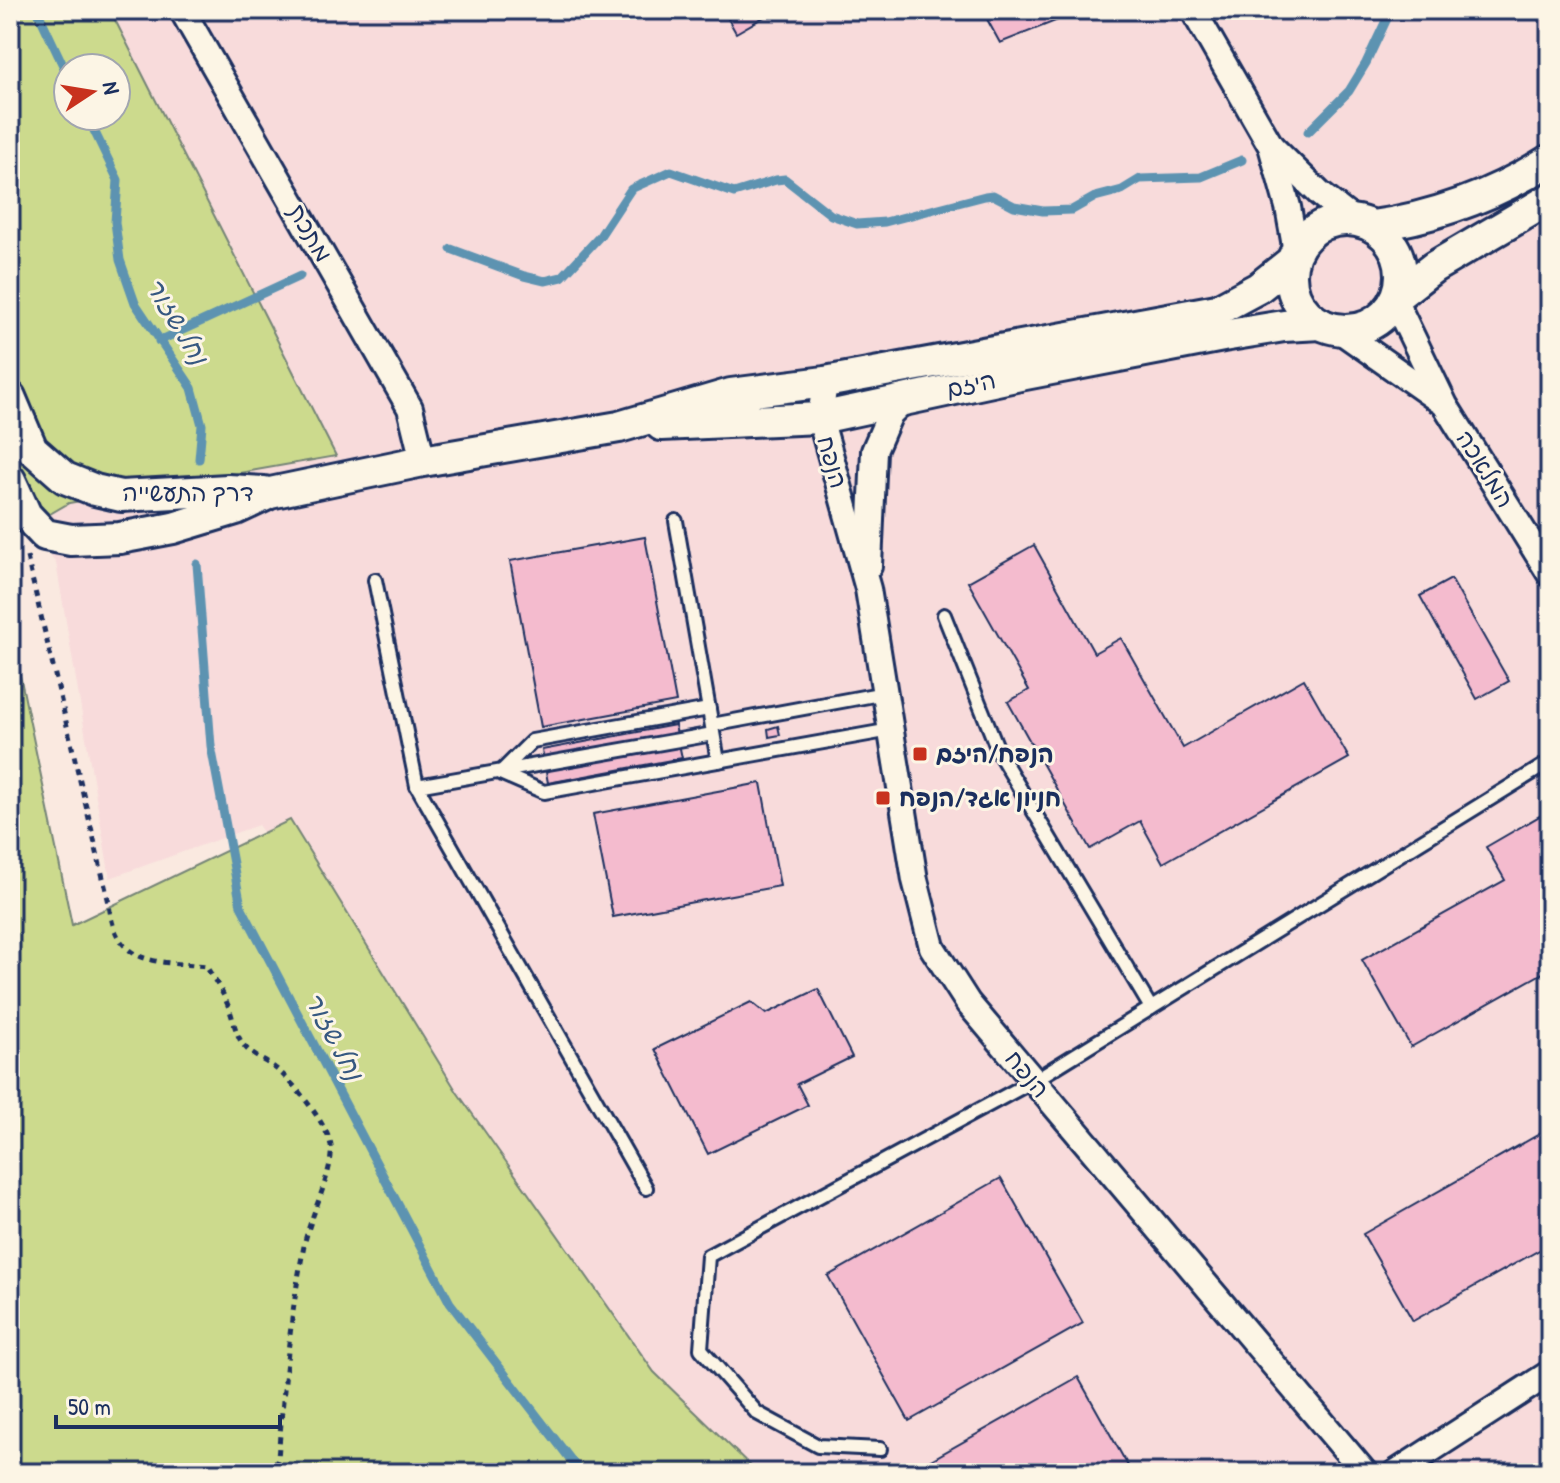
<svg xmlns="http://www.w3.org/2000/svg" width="1560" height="1483" font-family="'Patrick Hand','Playpen Sans Hebrew',sans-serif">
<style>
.built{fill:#f8dbdb;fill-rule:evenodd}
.green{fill:#ccda8d;stroke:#748476;stroke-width:2;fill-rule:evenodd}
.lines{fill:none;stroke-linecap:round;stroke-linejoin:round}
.stream{stroke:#5d93b1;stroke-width:9}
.building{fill:#f4bbce;stroke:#1b2f5e;stroke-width:2}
.service-casing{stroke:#1b2f5e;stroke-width:18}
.minor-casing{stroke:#1b2f5e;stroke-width:30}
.tertiary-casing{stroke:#1b2f5e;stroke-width:36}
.path{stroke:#1b2f5e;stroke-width:5;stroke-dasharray:6 6;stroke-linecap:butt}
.service{stroke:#fcf5e5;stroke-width:12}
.minor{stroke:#fcf5e5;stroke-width:24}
.tertiary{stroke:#fcf5e5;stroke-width:30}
.poi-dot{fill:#c8321e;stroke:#fcf5e5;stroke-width:3}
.labels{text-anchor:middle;stroke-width:6;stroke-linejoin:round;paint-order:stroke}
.street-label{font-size:24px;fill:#1b2f5e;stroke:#fcf5e5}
.poi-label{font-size:24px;font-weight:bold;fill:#1b2f5e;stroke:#fcf5e5;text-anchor:start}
.water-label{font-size:26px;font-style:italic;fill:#365881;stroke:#fcf5e5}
</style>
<rect width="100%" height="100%" fill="#fae9e0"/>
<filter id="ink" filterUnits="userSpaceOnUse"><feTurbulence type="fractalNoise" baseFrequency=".0125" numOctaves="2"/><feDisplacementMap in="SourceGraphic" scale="16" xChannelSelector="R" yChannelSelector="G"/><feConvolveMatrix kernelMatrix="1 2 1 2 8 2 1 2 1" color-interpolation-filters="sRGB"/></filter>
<g filter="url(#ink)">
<path class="built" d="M10 10H1550V1473H647L303 886 258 825 110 878 56 563 10 498ZM68 68H116V116H68Z"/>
<g class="green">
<path d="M10 10H110L336 456 69 503 10 537ZM68 68H116V116H68Z"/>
<path d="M10 627 72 925 290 820 457 1092 654 1372 758 1473H10Z"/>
</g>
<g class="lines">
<g class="stream">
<path d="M37 10 68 76"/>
<path d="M87 116 118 180 115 222 120 260 135 303 192 388 202 425 199 459"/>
<path d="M1308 132 1349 91 1366 63 1391 10"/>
<path d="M451 249 524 276 545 281 562 277 600 236 631 189 671 171 734 193 776 180 785 179 831 215 857 224 885 222 985 196 993 195 1014 206 1043 211 1072 210 1095 197 1122 190 1140 179 1201 177 1242 160"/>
<path d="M159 341 300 276"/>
<path d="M197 564 211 746 241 906 450 1303 581 1473"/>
</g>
</g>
<g class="building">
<path d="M723 10H776L736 33Z"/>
<path d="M982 10H1083L1000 43Z"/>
<path d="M645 537 676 702 541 727 510 561Z"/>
<path d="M1034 545 1094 653 1121 638 1183 748 1304 679 1349 758 1163 863 1140 821 1090 849 1008 702 1029 690 968 582Z"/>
<path d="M1451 579 1509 681 1477 699 1420 596Z"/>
<path d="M675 725 682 758 548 783 542 750Z"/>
<path d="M778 726 780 735 769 737 768 729Z"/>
<path d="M761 783 780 886 613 917 593 814Z"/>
<path d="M1550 810V969L1411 1047 1362 960 1505 880 1486 847Z"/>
<path d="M818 989 852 1057 797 1084 808 1105 708 1154 655 1049 751 1002 766 1014Z"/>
<path d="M1550 1128V1244L1413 1321 1363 1234Z"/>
<path d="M1001 1178 1083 1323 909 1421 828 1276Z"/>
<path d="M1078 1377 1132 1473H908Z"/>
</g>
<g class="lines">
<defs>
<g id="service">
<path d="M676 521 718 761"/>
<path d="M375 580 417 786 646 1188"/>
<path d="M944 615 1000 755 1151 1008"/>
<path d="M712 725 885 693"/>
<path d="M500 773 544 792 891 730"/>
<path d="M500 773 532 741 709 709"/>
<path d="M417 786 713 734"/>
<path d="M880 1449 818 1446 757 1413 701 1349 708 1256 1033 1081 1545 765"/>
</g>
<g id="minor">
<path d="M182 10 410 408 423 461"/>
<path d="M1193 10 1271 146 1288 207 1296 252"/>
<path d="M1273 148 1320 194 1353 220"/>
<path d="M1395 301 1445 405 1550 574"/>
<path d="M1339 330 1440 401"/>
<path d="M825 382 820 418 868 589 915 880 932 947 968 1003 1365 1473"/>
<path d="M869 566 874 451 890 414 904 400"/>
<path d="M1395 1473 1550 1373"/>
</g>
<g id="tertiary">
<circle cx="1346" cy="275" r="55"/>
<path d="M1372 226C1436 217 1495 195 1550 160"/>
<path d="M1398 295 1434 267 1550 199"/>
<path d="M10 397 32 449 65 478 95 490 121 496 228 490 264 492"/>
<path d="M661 425 820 418 1020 375 1223 336 1284 326 1321 324"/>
<path d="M10 480 26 515 45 535 71 540 120 538 173 528 236 509 270 493 423 461 619 427 731 394 825 382 1217 310 1258 288 1292 261"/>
</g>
</defs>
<use href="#service" class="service-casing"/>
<use href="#minor" class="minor-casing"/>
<use href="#tertiary" class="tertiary-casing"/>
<path class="path" d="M27 557 109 903C115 967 155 961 206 966 213 978 222 990 227 1003 233 1016 234 1030 242 1043 251 1056 263 1059 275 1068 292 1080 328 1125 331 1146 334 1172 309 1218 304 1246 290 1316 284 1387 278 1458L273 1473"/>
<use href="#service" class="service"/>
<use href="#minor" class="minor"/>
<use href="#tertiary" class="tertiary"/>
</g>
</g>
<g class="poi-dot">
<rect x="912" y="746" width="16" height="16" rx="4"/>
<rect x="875" y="790" width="16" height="16" rx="4"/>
</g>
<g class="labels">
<g class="street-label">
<text transform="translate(310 233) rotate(60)" y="8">מתכת</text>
<text transform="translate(971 385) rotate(-12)" y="8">היזם</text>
<text transform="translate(832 462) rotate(74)" y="8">הנפח</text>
<text transform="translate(1485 469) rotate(58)" y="8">המלאכה</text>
<text x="188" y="501">דרך התעשייה</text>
<text transform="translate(1027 1074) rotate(50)" y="8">הנפח</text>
</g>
<g class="poi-label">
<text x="936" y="762">הנפח/היזם</text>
<text x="899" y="806">חניון אגד/הנפח</text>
</g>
<g class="water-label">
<text transform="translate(177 321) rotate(59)" y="9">נחל שזור</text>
<text transform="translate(334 1036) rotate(62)" y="9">נחל שזור</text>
</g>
</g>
<rect width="1560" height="1483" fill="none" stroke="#fcf5e5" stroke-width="40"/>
<rect x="20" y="20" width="1520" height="1443" fill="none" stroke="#1b2f5e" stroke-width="3" filter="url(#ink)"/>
<g transform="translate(92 92) rotate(78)"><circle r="38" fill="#fcf5e5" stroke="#a2a6af" stroke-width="2"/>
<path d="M0-6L14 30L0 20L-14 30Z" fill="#c8321e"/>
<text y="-12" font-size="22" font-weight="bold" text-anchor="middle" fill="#1b2f5e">N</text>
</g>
<path d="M56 1415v12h224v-12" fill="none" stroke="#1b2f5e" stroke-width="4"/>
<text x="68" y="1415" font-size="24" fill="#1b2f5e" stroke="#fcf5e5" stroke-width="6" paint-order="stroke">50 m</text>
</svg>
